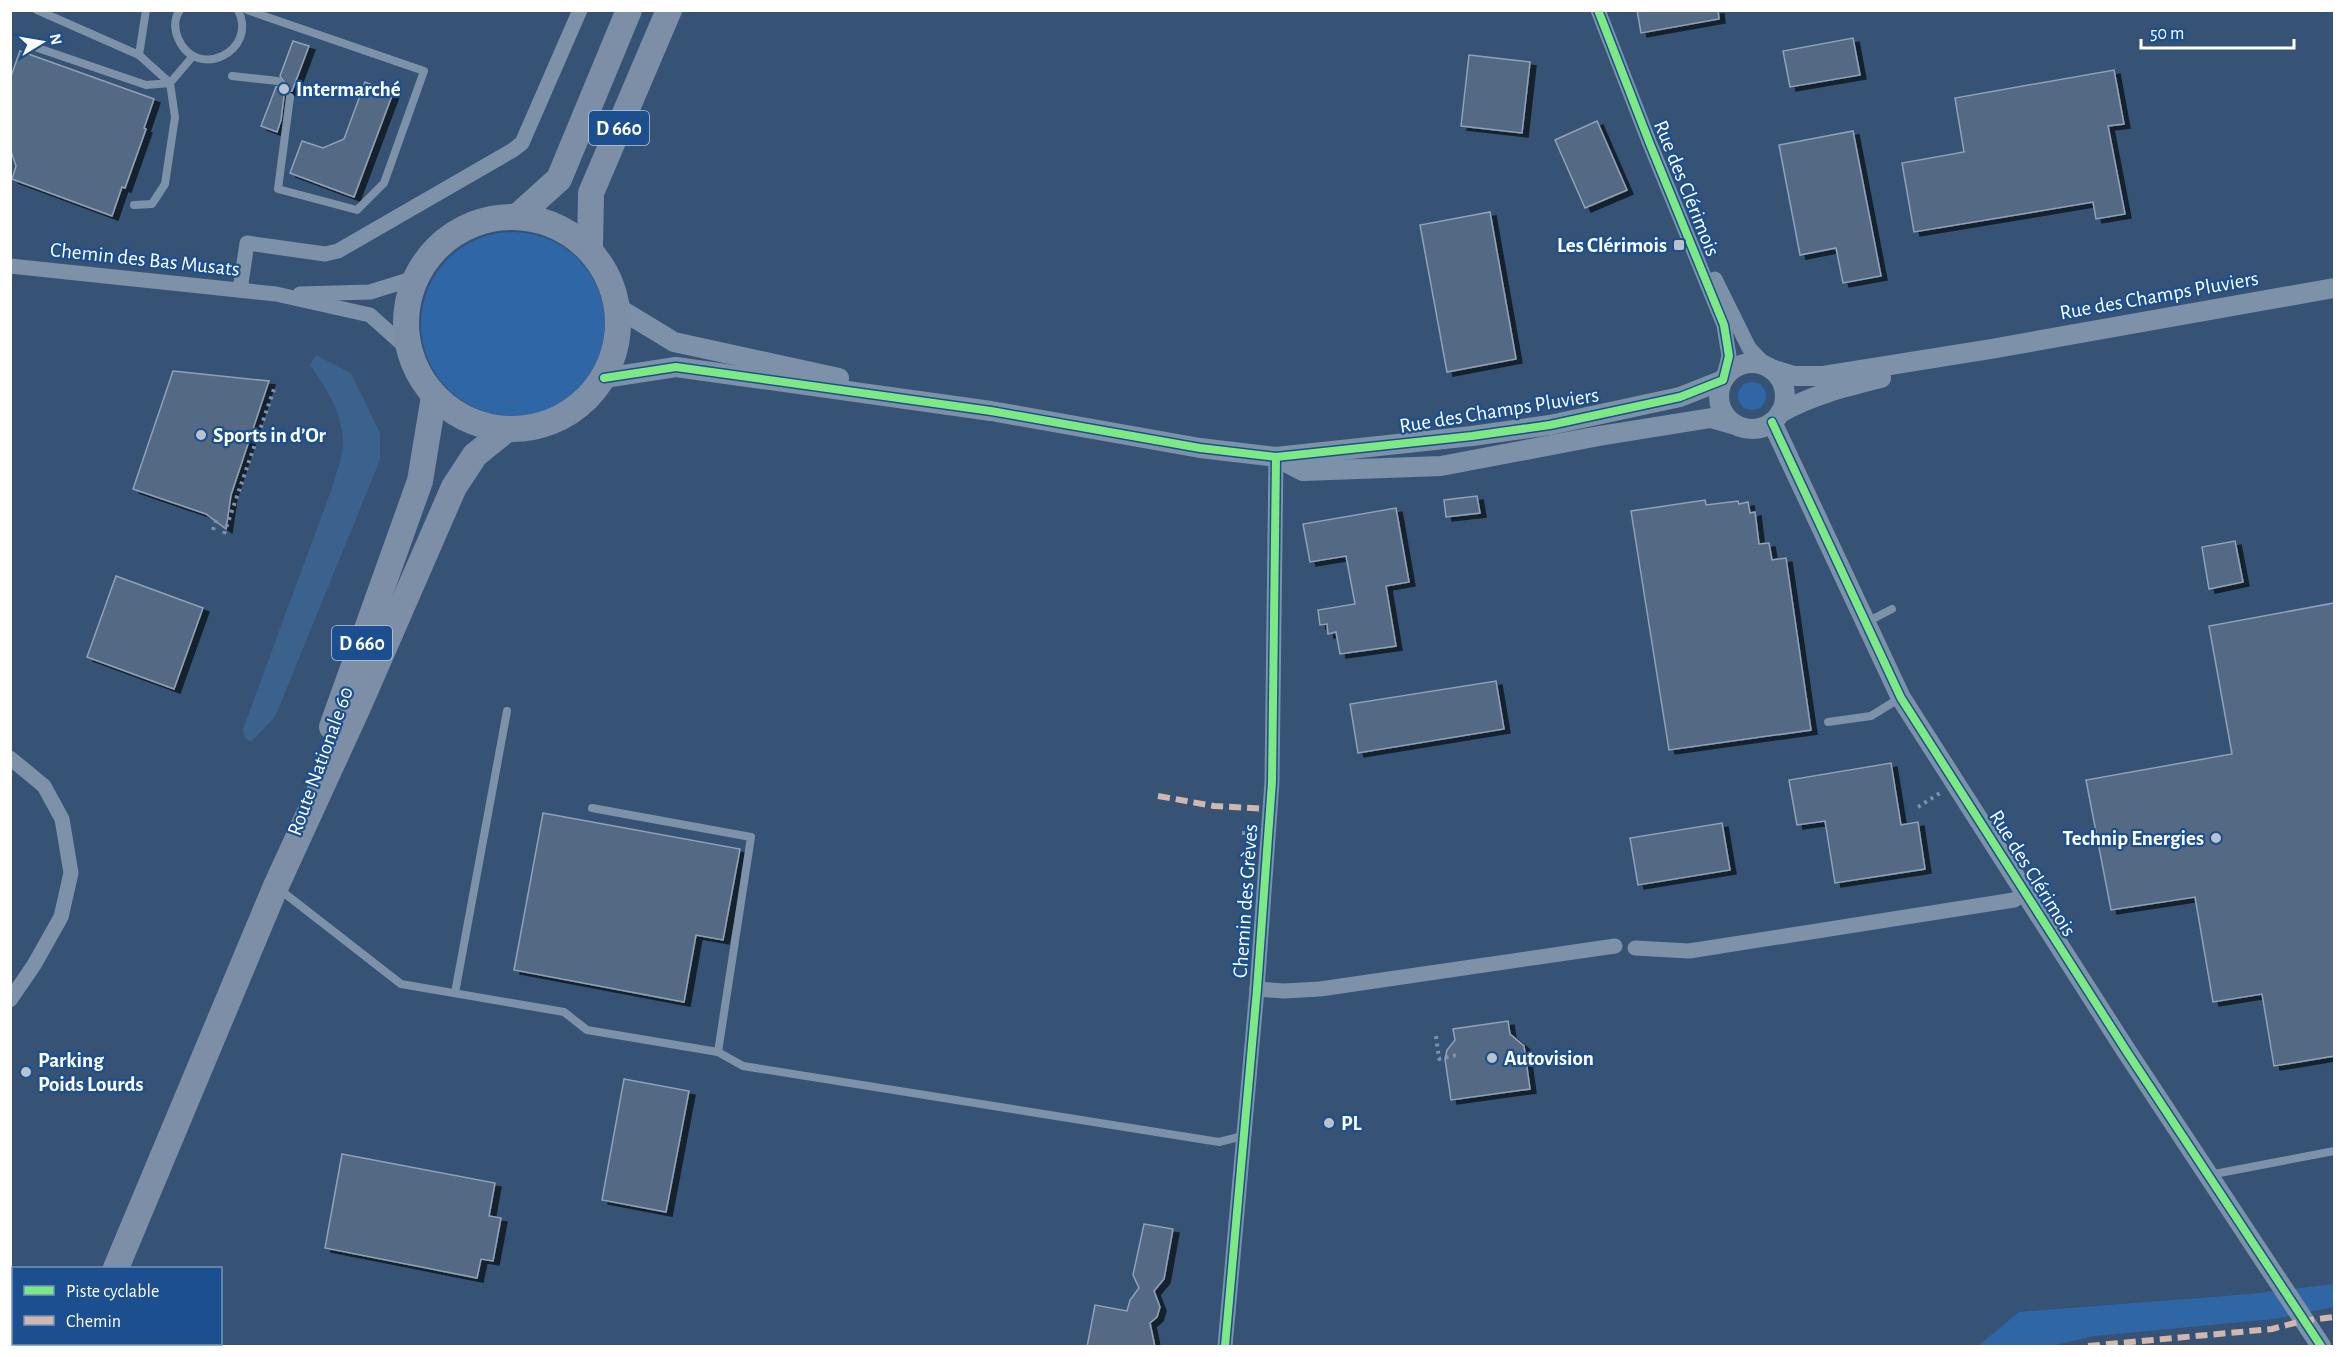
<svg xmlns="http://www.w3.org/2000/svg" width="2345" height="1357" font-family="'Alegreya Sans',sans-serif">
<style>
.green{fill:#2f66a5}
.water{fill:#3b618d}
.building{fill:#526984;stroke:#92a2b6;stroke-width:1.5;filter:url(#shadow)}
.lines{fill:none;stroke-linecap:round;stroke-linejoin:round}
.path{stroke:#7d92a8;stroke-width:4;stroke-dasharray:3 4.5;stroke-linecap:butt}
.service{stroke:#7d92a8;stroke-width:8}
.minor{stroke:#7d92a8;stroke-width:15}
.tertiary{stroke:#7d92a8;stroke-width:20}
.primary{stroke:#7d8ea7;stroke-width:26}
.quiet{stroke:#d1b7ad;stroke-width:6;stroke-dasharray:12 6;stroke-linecap:butt}
.cycleway-casing{stroke:#1b4f8f;stroke-width:11}
.cycleway{stroke:#7ce984;stroke-width:8}
.poi-dot{fill:#b9c2ce;stroke:#1b4f8f;stroke-width:2}
.labels{text-anchor:middle;stroke-width:4.5;stroke-linejoin:round;paint-order:stroke}
.shield{fill:#1b4f8f;stroke:#bbcadd;stroke-width:1.5}
.shield-label{font-size:20px;font-weight:bold;fill:#fff}
.poi-label{font-size:21px;font-weight:bold;fill:#fff;stroke:#1b4f8f;text-anchor:start}
.street-label{font-size:21px;fill:#fff;stroke:#1b4f8f}
</style>
<defs>
<filter id="shadow"><feDropShadow dx="6" dy="4" stdDeviation="0" flood-color="#0009"/></filter>
</defs>
<rect width="100%" height="100%" fill="#365274"/>
<g class="green">
<circle cx="513" cy="324" r="92"/>
<circle cx="1752" cy="396" r="14"/>
<path d="M2334 1284V1307L2274 1319 2095 1336 2051 1346H1978L2019 1312 2251 1294Z"/>
</g>
<path class="water" d="M316 355 351 373 380 433V460L275 717 251 742 245 738 243 729 333 485C336 473 343 457 343 444 343 414 327 389 310 365Z"/>
<g class="building">
<path d="M1637 10H1718L1719 19 1641 33Z"/>
<path d="M1853 38 1860 75 1790 87 1783 51Z"/>
<path d="M293 41 309 46 292 91 287 92 284 96 281 120 277 132 261 126 276 87 281 86 284 82 280 76Z"/>
<path d="M20 51 154 99 144 128 146 129 125 188 122 187 112 216 12 179 16 166 10 148V79Z"/>
<path d="M1469 55 1530 62 1522 133 1461 126Z"/>
<path d="M2114 70 2124 124 2108 126 2125 214 2096 219 2093 202 1914 232 1902 163 1964 152 1955 98Z"/>
<path d="M365 82 393 93 354 197 290 173 302 141 323 148 344 139Z"/>
<path d="M1597 121 1627 190 1585 208 1555 140Z"/>
<path d="M1853 131 1881 276 1843 283 1836 248 1800 255 1779 145Z"/>
<path d="M1490 212 1516 359 1447 372 1420 225Z"/>
<path d="M173 371 269 381 231 495 226 529 206 514 133 489Z"/>
<path d="M1477 496 1480 513 1446 517 1444 500Z"/>
<path d="M1705 500 1706 505 1738 501 1739 504 1748 502 1750 513 1755 512 1759 544 1769 543 1772 560 1786 558 1811 730 1669 750 1631 511Z"/>
<path d="M1396 508 1409 582 1386 586 1396 646 1340 654 1336 632 1328 634 1327 624 1320 625 1318 610 1355 604 1346 556 1310 562 1303 524Z"/>
<path d="M2235 541 2243 582 2209 589 2202 547Z"/>
<path d="M116 576 203 608 174 689 87 657Z"/>
<path d="M2334 603V1056L2274 1066 2262 994 2213 1002 2195 897 2111 910 2086 780 2232 754 2209 626Z"/>
<path d="M1496 681 1504 729 1358 753 1350 704Z"/>
<path d="M1891 763 1901 825 1918 822 1925 869 1835 883 1825 821 1797 825 1789 780Z"/>
<path d="M543 813 740 849 723 940 696 935 684 1002 514 970Z"/>
<path d="M1722 823 1730 870 1638 885 1630 838Z"/>
<path d="M1508 1021 1510 1034 1524 1046 1530 1089 1451 1100 1445 1059 1447 1050 1455 1040 1453 1029Z"/>
<path d="M624 1079 689 1091 666 1212 602 1200Z"/>
<path d="M342 1154 495 1183 489 1216 501 1218 493 1261 481 1259 477 1278 325 1248Z"/>
<path d="M1144 1224 1173 1229 1164 1279 1154 1291 1160 1307 1157 1317 1150 1323 1155 1347H1087L1095 1305 1127 1311 1130 1300 1139 1288 1133 1275Z"/>
</g>
<g class="lines">
<g class="path">
<path d="M213 530 217 517"/>
<path d="M224 534 274 389"/>
<path d="M1918 807 1940 793"/>
<path d="M1242 833H1253"/>
<path d="M1436 1036 1439 1059 1457 1055"/>
</g>
<g class="service">
<path d="M180 10C174 18 174 29 178 38 196 82 259 51 238 10"/>
<path d="M247 10 424 71 384 183 357 210 278 189 290 97"/>
<path d="M29 45 146 85 170 83 139 55 37 10"/>
<path d="M139 55 146 10"/>
<path d="M232 76 278 81"/>
<path d="M134 205 152 204 165 184 175 117 170 83 193 56"/>
<path d="M1867 622 1892 609"/>
<path d="M1828 722 1871 716 1900 698"/>
<path d="M592 808 751 837 718 1052"/>
<path d="M279 889 401 984 564 1012 587 1030 718 1052 743 1066 1219 1142 1243 1136"/>
<path d="M455 993 507 711"/>
<path d="M2209 1175 2334 1151"/>
</g>
<g class="minor">
<path d="M1598 10 1650 144 1724 325 1729 356 1723 380"/>
<path d="M10 266 276 294 370 315 409 350"/>
<path d="M1715 279 1749 348 1765 365"/>
<path d="M240 290 247 243 325 254 338 251 513 150 522 143 580 10"/>
<path d="M300 294 370 292 415 278"/>
<path d="M10 758 44 786 62 819 71 873 61 917 34 965 10 1000"/>
<path d="M1635 948 1689 951 2014 900 2024 893"/>
<path d="M1257 989 1284 991 1320 989 1615 946"/>
<path d="M1225 1346 1257 989 1272 782 1276 457"/>
</g>
<g class="tertiary">
<path d="M618 308 674 342 839 378"/>
<circle cx="1752" cy="396" r="33"/>
<path d="M1771 369 1794 376H1822L1991 349 2334 288"/>
<path d="M604 378 676 367 991 411 1200 448 1276 457 1472 436 1550 425 1680 397 1723 380"/>
<path d="M1780 413C1812 395 1845 387 1881 378"/>
<path d="M1772 422 1901 698 2127 1052 2321 1346"/>
<path d="M1276 457 1303 471 1441 466 1599 436 1711 418 1736 425"/>
</g>
<g class="primary">
<path d="M518 216 559 179 629 10"/>
<circle cx="512" cy="323" r="106"/>
<path d="M590 249 591 193 669 10"/>
<path d="M332 727 420 481 434 396"/>
<path d="M116 1268 276 886 359 705 454 487 475 455 506 430"/>
<path d="M83 1346 84 1344"/>
</g>
<g class="quiet">
<path d="M1158 796 1214 806 1270 809"/>
<path d="M2088 1346 2272 1329 2302 1321 2334 1317"/>
</g>
<defs>
<g id="cycleway">
<path d="M604 378 676 367 991 411 1200 448 1276 457 1472 436 1550 425 1680 397 1723 380 1729 356 1724 325 1650 144 1598 10"/>
<path d="M1772 422 1901 698 2127 1052 2321 1346"/>
<path d="M1225 1346 1257 989 1272 782 1276 457"/>
</g>
</defs>
<use href="#cycleway" class="cycleway-casing"/>
<use href="#cycleway" class="cycleway"/>
</g>
<g class="poi-dot">
<circle cx="284" cy="89" r="6"/>
<rect x="1673" y="239" width="12" height="12" rx="3"/>
<circle cx="201" cy="435" r="6"/>
<circle cx="2216" cy="838" r="6"/>
<circle cx="1492" cy="1058" r="6"/>
<circle cx="26" cy="1072" r="6"/>
<circle cx="1329" cy="1123" r="6"/>
</g>
<g class="labels">
<g class="shield">
<rect x="589" y="111" width="60" height="34" rx="4.5"/>
<rect x="332" y="626" width="60" height="34" rx="4.5"/>
</g>
<g class="shield-label">
<text x="619" y="135">D 660</text>
<text x="362" y="650">D 660</text>
</g>
<g class="poi-label">
<text x="296" y="96">Intermarché</text>
<text x="1667" y="252" text-anchor="end">Les Clérimois</text>
<text x="213" y="442">Sports in d’Or</text>
<text x="2204" y="845" text-anchor="end">Technip Energies</text>
<text x="1504" y="1065">Autovision</text>
<text x="38" y="1067">Parking<tspan x="38" dy="24">Poids Lourds</tspan></text>
<text x="1341" y="1130">PL</text>
</g>
<g class="street-label">
<text transform="translate(1687 188) rotate(68)" y="7">Rue des Clérimois</text>
<text transform="translate(145 259) rotate(6)" y="7">Chemin des Bas Musats</text>
<text transform="translate(2159 295) rotate(-10)" y="7">Rue des Champs Pluviers</text>
<text transform="translate(1499 410) rotate(-9)" y="7">Rue des Champs Pluviers</text>
<text transform="translate(320 761) rotate(-70)" y="7">Route Nationale 60</text>
<text transform="translate(2033 873) rotate(58)" y="7">Rue des Clérimois</text>
<text transform="translate(1245 901) rotate(-86)" y="7">Chemin des Grèves</text>
</g>
</g>
<rect width="2345" height="1357" fill="none" stroke="#ffffff" stroke-width="24"/>
<rect x="12" y="1267" width="210" height="78" fill="#1b4f8f" stroke="#7695bc" stroke-width="1.5"/>
<rect x="24" y="1286" width="30" height="9" fill="#7ce984" stroke="#7695bc" stroke-width="1.5"/>
<text x="66" y="1297" font-size="18" fill="#ffffff">Piste cyclable</text>
<rect x="24" y="1316" width="30" height="9" fill="#d1b7ad" stroke="#7695bc" stroke-width="1.5"/>
<text x="66" y="1327" font-size="18" fill="#ffffff">Chemin</text>
<g transform="translate(42 42) rotate(79)" stroke="#1b4f8f" stroke-width="4.5" paint-order="stroke">
<path d="M0-4.5L10 22L0 15L-10 22Z" fill="#ffffff"/>
<text y="-9" font-size="16" font-weight="bold" text-anchor="middle" fill="#ffffff">N</text>
</g>
<path d="M2141 39v9h153v-9" fill="none" stroke="#ffffff" stroke-width="3"/>
<text x="2150" y="39" font-size="18" fill="#ffffff" stroke="#1b4f8f" stroke-width="4.5" paint-order="stroke">50 m</text>
</svg>
